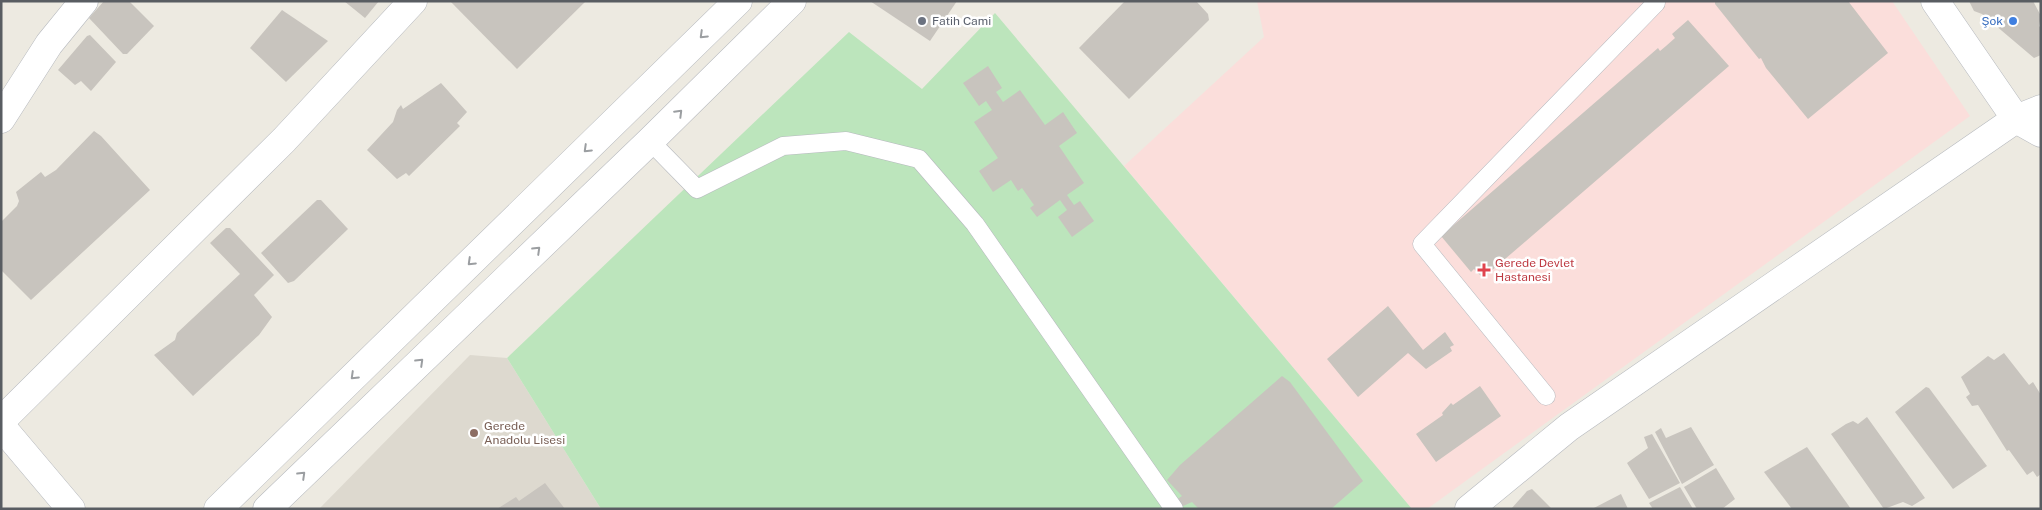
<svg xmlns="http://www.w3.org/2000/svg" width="2042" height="510" font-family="'Public Sans',sans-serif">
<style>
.education{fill:#ddd9cf}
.medical{fill:#fbdedb}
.green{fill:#bce5bc}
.building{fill:#c8c4be}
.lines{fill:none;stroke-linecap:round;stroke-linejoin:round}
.service-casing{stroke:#b6b9be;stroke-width:19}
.minor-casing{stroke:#b6b9be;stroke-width:29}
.tertiary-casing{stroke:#b6b9be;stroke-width:29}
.service{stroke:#fff;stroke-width:18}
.minor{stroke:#fff;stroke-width:28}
.tertiary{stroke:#fff;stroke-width:28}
.oneway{stroke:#9b9ea1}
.worship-dot{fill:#6b7280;stroke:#fff;stroke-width:2}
.shop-dot{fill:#3f7fe0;stroke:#fff;stroke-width:2}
.health-dot{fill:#e0444e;stroke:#fff;stroke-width:2}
.education-dot{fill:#8d6e63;stroke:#fff;stroke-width:2}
.labels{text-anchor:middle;stroke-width:5;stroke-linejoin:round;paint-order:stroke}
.worship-label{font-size:12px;fill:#5b616d;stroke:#fff;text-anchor:start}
.shop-label{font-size:12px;fill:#366cbe;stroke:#fff;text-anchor:end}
.health-label{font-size:12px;fill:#be3a42;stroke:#fff;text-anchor:start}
.education-label{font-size:12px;fill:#785e54;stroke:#fff;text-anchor:start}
</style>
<rect width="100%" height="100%" fill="#edeae1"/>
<path class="education" d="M470 355 507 358 601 509H319Z"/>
<path class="medical" d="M1257 1H1892L1970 116 1427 509H1412L1124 166 1264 37Z"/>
<path class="green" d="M995 13 1412 509H601L507 358 849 32 922 89Z"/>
<g class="building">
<path d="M104 1H129L154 26 127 54H123L89 18Z"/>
<path d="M344 1H379L365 18Z"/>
<path d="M450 1H586L517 69Z"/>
<path d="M870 1H957L930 41Z"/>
<path d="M1125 1H1196L1208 14 1209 20 1129 99 1079 48Z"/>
<path d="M1715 1H1848L1888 53 1808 119 1766 68 1761 58 1759 59 1715 4Z"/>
<path d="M1969 1H2033L2041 16 2039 26 2041 28V55L2034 58 1982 14 1974 11Z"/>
<path d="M282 10 328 41 286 82 250 48Z"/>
<path d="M1688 20 1729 66 1483 278 1474 269 1471 272 1441 236 1658 48 1660 51 1666 46 1675 38 1672 34Z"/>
<path d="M90 35 116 62 91 91 81 81 75 85 58 70 87 36Z"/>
<path d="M988 66 1002 88 996 92 1003 102 1020 90 1045 125 1063 112 1077 133 1059 146 1084 183 1067 195 1074 205 1080 201 1094 221 1072 237 1058 217 1067 210 1060 200 1037 217 1030 208 1034 205 1022 188 1018 191 1011 180 993 192 979 171 998 158 974 122 992 110 986 101 979 106 963 83Z"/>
<path d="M441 83 467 112 457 123 460 126 409 176 406 173 397 179 367 150 393 122 397 110 401 105 403 109Z"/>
<path d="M94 131 101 136 150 190 31 300 1 270V222L17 206 19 201 16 192 41 172 45 177 56 170Z"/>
<path d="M317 200H321L348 229 294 281 288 283 261 253Z"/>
<path d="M226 228H230L274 275 254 295 272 317 259 335 193 396 154 355 175 340 177 333 240 274 210 243Z"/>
<path d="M1388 306 1423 350 1445 332 1454 345 1450 347 1452 351 1426 369 1408 353 1358 397 1327 359Z"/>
<path d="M2004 353 2029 385 2033 382 2041 395V474L2037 477 2033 471 2027 475 2009 450 2007 451 1978 405 1972 406 1966 397 1970 394 1961 377 1988 356 1994 360Z"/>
<path d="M1282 376 1290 382 1363 481 1331 509H1199L1192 502 1181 507 1176 500 1182 496 1167 480 1180 465Z"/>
<path d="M1480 386 1501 416 1436 462 1416 434 1443 415 1442 413 1451 403 1453 405Z"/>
<path d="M1926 387 1929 388 1987 466 1953 489 1895 412Z"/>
<path d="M1867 417 1925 498 1912 506 1903 502 1884 509 1831 434 1846 424 1853 421 1858 424Z"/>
<path d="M1691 427 1714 465 1682 484 1655 432 1661 428 1666 438Z"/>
<path d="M1652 434 1680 483 1649 499 1627 463 1648 448 1644 437Z"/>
<path d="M1807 447 1851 509H1792L1764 472Z"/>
<path d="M1716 468 1735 499 1722 509H1697L1684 487Z"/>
<path d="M545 483 565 509H497L516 497 519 501Z"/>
<path d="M1680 487 1693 509H1653L1649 503Z"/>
<path d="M1532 489 1552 509H1511L1527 491Z"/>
<path d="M1621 494 1628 509H1592Z"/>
</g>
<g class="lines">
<defs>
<g id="service">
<path d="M650 141 697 189 783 146 846 141 919 159 975 224 1174 509"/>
<path d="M1546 396 1422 244 1656 3 1654 1"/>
</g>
<g id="minor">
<path d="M1935 1 2016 119 2041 133"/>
<path d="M1 119 49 44 84 1"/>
<path d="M1 421 284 140 413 1"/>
<path d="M1 426 71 509"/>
<path d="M1469 509 1569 427 2016 119 2041 109"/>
</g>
<g id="tertiary">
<path d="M218 509 738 1"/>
<path d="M267 509 650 141 792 1"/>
</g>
</defs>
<use href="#service" class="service-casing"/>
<use href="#minor" class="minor-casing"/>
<use href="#tertiary" class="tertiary-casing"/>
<use href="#service" class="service"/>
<use href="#minor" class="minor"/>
<use href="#tertiary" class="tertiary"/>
</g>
<defs><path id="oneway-chevron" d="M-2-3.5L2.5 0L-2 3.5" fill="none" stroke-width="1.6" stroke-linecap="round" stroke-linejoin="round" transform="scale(1.25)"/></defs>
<g class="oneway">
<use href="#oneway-chevron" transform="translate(703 35) rotate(136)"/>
<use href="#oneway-chevron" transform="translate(679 113) rotate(-45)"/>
<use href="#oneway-chevron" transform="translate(587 149) rotate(136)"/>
<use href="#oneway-chevron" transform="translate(537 250) rotate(-44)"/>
<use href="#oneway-chevron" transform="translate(471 262) rotate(136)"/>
<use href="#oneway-chevron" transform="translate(420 362) rotate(-44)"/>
<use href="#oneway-chevron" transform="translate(354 376) rotate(136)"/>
<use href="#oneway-chevron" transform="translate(302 475) rotate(-44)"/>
</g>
<circle class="worship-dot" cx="922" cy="21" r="5"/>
<circle class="shop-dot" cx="2013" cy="21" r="5"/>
<path class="health-dot" d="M1481.5 262.5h5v5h5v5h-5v5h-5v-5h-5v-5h5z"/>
<circle class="education-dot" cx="474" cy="433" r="5"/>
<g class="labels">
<g class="worship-label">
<text x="932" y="25">Fatih Cami</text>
</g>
<g class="shop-label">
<text x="2003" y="25">Şok</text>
</g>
<g class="health-label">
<text x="1495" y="267">Gerede Devlet<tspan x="1495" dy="14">Hastanesi</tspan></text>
</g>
<g class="education-label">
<text x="484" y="430">Gerede<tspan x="484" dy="14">Anadolu Lisesi</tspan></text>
</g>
</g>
<rect width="2042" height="510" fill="none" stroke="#595d62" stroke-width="5"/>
</svg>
